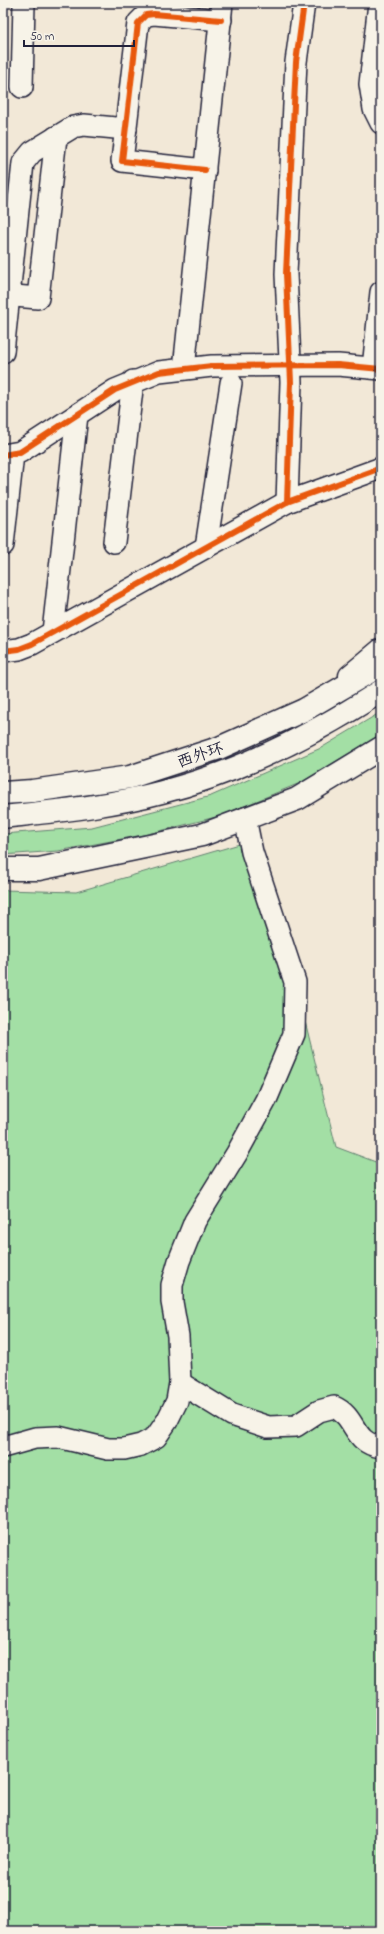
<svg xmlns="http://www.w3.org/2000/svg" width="384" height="1934" font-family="'Indie Flower','LXGW WenKai TC',sans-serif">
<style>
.green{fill:#a3dfa5;stroke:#628070}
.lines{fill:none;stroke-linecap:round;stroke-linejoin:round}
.minor-casing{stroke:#22223b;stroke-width:24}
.major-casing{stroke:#22223b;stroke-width:25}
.highway-casing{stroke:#22223b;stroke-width:25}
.minor{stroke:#f7f3e8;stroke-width:21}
.major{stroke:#f7f3e8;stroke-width:22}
.highway{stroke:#f7f3e8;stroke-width:22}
.cycleway-casing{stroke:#f7f3e8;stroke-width:8}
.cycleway{stroke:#e8590c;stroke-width:6}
.labels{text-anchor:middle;stroke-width:3;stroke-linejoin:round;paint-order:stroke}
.street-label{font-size:16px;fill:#22223b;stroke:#f7f3e8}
</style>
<rect width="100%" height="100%" fill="#f2e8d7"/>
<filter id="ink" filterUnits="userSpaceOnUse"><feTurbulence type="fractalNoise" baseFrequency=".025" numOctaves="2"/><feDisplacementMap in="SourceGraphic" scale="8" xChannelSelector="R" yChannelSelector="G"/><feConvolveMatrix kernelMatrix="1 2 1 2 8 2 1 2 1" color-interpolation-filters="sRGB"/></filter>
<g filter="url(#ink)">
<g class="green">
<path d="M381 712V734L300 783 220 816 148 834 58 851 3 855V834L92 827 211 796 321 748Z"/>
<path d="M260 838 336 1147 381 1164V1931H3V890L76 892Z"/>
</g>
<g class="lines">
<defs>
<g id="minor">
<path d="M304 3 296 62 286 274 291 382 287 502 381 468"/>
<path d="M379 3 370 84 374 109 381 123"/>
<path d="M22 87 24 3"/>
<path d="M205 170 122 161 138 23 146 15 154 14 221 20"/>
<path d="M3 295 38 298 56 137"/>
<path d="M3 352 23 163 32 152 73 127 84 125 126 129"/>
<path d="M373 368 381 292"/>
<path d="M184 369 222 3"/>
<path d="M3 455 20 452 115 390 159 372 212 366 338 365 381 369"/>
<path d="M114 542 133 381"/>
<path d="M3 545 13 454"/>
<path d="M206 547 231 383"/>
<path d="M53 632 77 415"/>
<path d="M3 651 19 649 32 644 287 502"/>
<path d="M180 1383 232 1415 268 1427 296 1426 319 1411 334 1407C357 1417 352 1443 381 1447"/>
<path d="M3 1447 35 1438 58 1437 108 1449H124L141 1445 156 1437 167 1421 177 1401 180 1383 178 1336 172 1302V1285L179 1261 195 1221 237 1153 266 1100 294 1034 295 982 252 852 245 818"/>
</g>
<g id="major">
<path d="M350 676 381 650"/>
<path d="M3 869H39L202 835 297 799 381 748"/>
</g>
<g id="highway">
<path d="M3 793 32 791 130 777 219 748 304 710 381 665"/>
<path d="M3 817C56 811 110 806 162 792 240 772 313 735 381 691"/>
</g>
</defs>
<use href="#minor" class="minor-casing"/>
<use href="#major" class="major-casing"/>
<use href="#highway" class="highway-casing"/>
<use href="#minor" class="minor"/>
<use href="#major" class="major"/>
<use href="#highway" class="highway"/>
<defs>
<g id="cycleway">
<path d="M304 3 296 62 286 274 291 382 287 502 381 468"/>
<path d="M205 170 122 161 138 23 146 15 154 14 221 20"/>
<path d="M3 455 20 452 115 390 159 372 212 366 338 365 381 369"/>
<path d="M3 651 19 649 32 644 287 502"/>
</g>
</defs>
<use href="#cycleway" class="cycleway-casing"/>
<use href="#cycleway" class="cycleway"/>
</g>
</g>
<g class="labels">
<g class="street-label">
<text transform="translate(200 754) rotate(-19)" y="6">西外环</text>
</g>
</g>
<rect width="384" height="1934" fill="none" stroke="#f7f3e8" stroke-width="16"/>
<rect x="8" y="8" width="368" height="1918" fill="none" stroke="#22223b" stroke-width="1.5" filter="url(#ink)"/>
<path d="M24 40v6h110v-6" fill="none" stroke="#22223b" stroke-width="2"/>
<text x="30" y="40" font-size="12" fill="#22223b" stroke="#f7f3e8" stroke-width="3" paint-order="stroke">50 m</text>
</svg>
